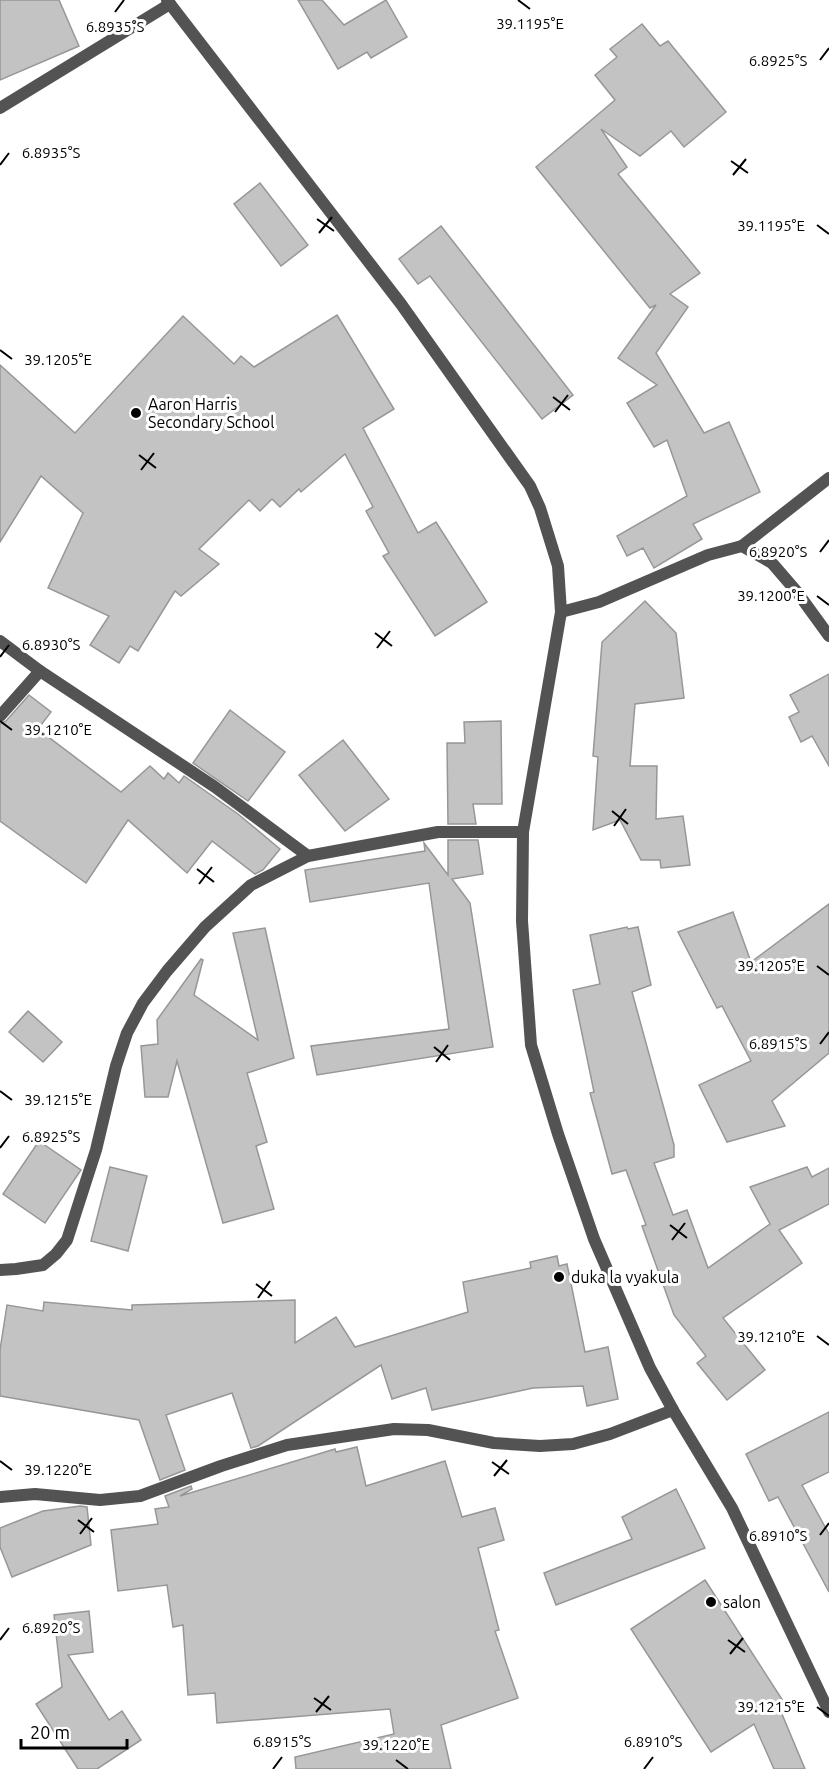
<svg xmlns="http://www.w3.org/2000/svg" width="829" height="1769" font-family="Ubuntu,sans-serif">
<style>
.building{fill:#c3c3c3;stroke:#979797;stroke-width:1.5}
.lines{fill:none;stroke-linecap:round;stroke-linejoin:round}
.minor{stroke:#535353;stroke-width:12}
.tertiary{stroke:#535353;stroke-width:12}
.ticks{fill:none;stroke:#000;stroke-width:2}
.poi-dot{fill:#000;stroke:#fff;stroke-width:2}
.labels{text-anchor:middle;stroke-width:6;stroke-linejoin:round;paint-order:stroke}
.poi-label{font-size:16px;fill:#000;stroke:#fff;text-anchor:start}
.ticks-label{font-size:15px;text-anchor:middle;fill:#000;stroke:#fff;stroke-width:6;stroke-linejoin:round;paint-order:stroke}
</style>
<rect width="100%" height="100%" fill="#fff"/>
<g class="building">
<path d="M0 0H59L79 46 0 80Z"/>
<path d="M298 0H322L344 25 386 0 407 37 371 58 367 52 338 69Z"/>
<path d="M642 24 660 46 668 41 726 112 684 147 671 131 640 156 601 129 627 167 618 174 700 273 670 294 688 307 656 353 704 433 729 422 760 492 693 524 702 539 654 568 643 548 627 556 617 536 687 496 667 440 654 447 627 403 657 385 618 358 656 305 650 308 536 167 615 100 595 75 617 57 610 49Z"/>
<path d="M260 183 308 245 281 266 234 204Z"/>
<path d="M441 226 573 395 542 419 430 276 418 284 399 259Z"/>
<path d="M337 315 394 409 363 428 418 533 436 522 487 602 435 636 383 556 389 553 366 511 373 507 345 454 301 492 299 489 280 507 272 499 260 511 249 500 199 549 219 564 181 596 175 591 138 651 130 646 119 663 90 645 109 616 48 588 83 513 41 476 0 542V365L75 433 183 316 234 364 241 356 254 367Z"/>
<path d="M645 601 676 633 684 698 635 704 630 766H657L656 819 683 816 690 865 661 868 660 860H641L620 820 593 830 598 757 593 756 602 642Z"/>
<path d="M829 674V766L812 736 801 742 789 717 799 712 790 695Z"/>
<path d="M29 695 51 712 38 729 121 792 150 766 164 779 168 773 179 783 184 776 238 814 280 849 263 870 255 874 212 841 187 873 128 820 86 883 0 821V724L6 721Z"/>
<path d="M230 710 285 752 248 801 193 763Z"/>
<path d="M501 721 502 804H473L476 824H448L447 743H465L464 722Z"/>
<path d="M343 740 389 799 345 831 299 775Z"/>
<path d="M448 840H478L483 874 452 879 470 903 493 1047 317 1075 311 1046 449 1029 429 883 310 902 305 870 425 851 424 843 448 875Z"/>
<path d="M829 904V1053L772 1101 785 1126 727 1142 699 1085 751 1061 722 1006 717 1008 678 932 733 912 751 962Z"/>
<path d="M627 927 628 929 638 927 651 985 632 992 674 1145V1157L654 1163 673 1215 687 1210 708 1268 770 1224 750 1187 807 1167 812 1177 829 1168V1204L779 1230 802 1263 723 1318 765 1370 727 1400 697 1363 706 1356 674 1315 642 1226 646 1225 626 1170 612 1174 590 1093 594 1092 573 990 600 984 590 935Z"/>
<path d="M265 928 294 1058 247 1073 267 1142 256 1146 274 1209 223 1223 177 1061 168 1097H145L141 1046 158 1044 157 1020 201 959 203 960 194 995 258 1040 233 933Z"/>
<path d="M28 1011 62 1042 43 1062 9 1032Z"/>
<path d="M39 1141 81 1170 45 1223 3 1194Z"/>
<path d="M110 1167 147 1176 128 1251 91 1241Z"/>
<path d="M557 1256 559 1266 567 1264 585 1352 608 1347 618 1399 587 1406 583 1386 533 1388 432 1410 426 1388 392 1399 381 1365 258 1446 251 1448 232 1393 166 1415 185 1470 160 1480 139 1420 0 1396V1350L7 1305 43 1311 44 1302 132 1310V1305L295 1300V1343L336 1317 355 1347 468 1312 463 1282 531 1268 530 1262Z"/>
<path d="M829 1412V1472L802 1485 829 1534V1592L778 1497 769 1501 746 1454Z"/>
<path d="M357 1447 366 1486 445 1461 462 1517 495 1508 504 1540 478 1548 499 1630 495 1631 518 1698 441 1725 451 1769H296L295 1757 394 1734 390 1709 217 1723 215 1693 188 1695 183 1625 173 1627 167 1585 118 1591 111 1530 158 1524 155 1509 169 1507 165 1496 191 1486 192 1489 180 1496 335 1449 336 1452Z"/>
<path d="M676 1489 705 1548 556 1605 544 1573 632 1539 622 1517Z"/>
<path d="M80 1506 87 1507 91 1545 12 1577 0 1547V1528L43 1511Z"/>
<path d="M705 1580 785 1704 779 1707 805 1769H774L754 1724 711 1752 631 1629Z"/>
<path d="M89 1611 93 1652 68 1655 109 1720 122 1711 141 1740 97 1769H78L36 1704 62 1687 54 1615Z"/>
</g>
<g class="lines">
<g class="minor">
<path d="M0 108 170 4"/>
<path d="M742 546 829 478"/>
<path d="M561 612 599 602 708 555 742 546 772 563 797 592 829 636"/>
<path d="M0 641 40 671 215 787 308 856"/>
<path d="M0 716 40 671"/>
<path d="M0 1270 16 1269 43 1265 56 1254 67 1240 96 1150 116 1066 127 1033 143 1003 167 971 205 927 251 885 308 856 438 832H523"/>
<path d="M0 1497 35 1494 100 1500 140 1496 221 1466 287 1445 394 1429 428 1430 494 1443 540 1446 573 1444 610 1434 673 1410"/>
</g>
<path class="tertiary" d="M167 0 401 304 530 486 540 508 558 566 561 612 523 832 522 921 531 1045 558 1134 594 1239 650 1368 673 1410 732 1508 829 1712"/>
</g>
<path class="ticks" d="M518 0 530 9M115 12 124 0M820 60 829 48M731 161 748 173M0 165 9 153M733 175 746 159M317 219 334 231M817 225 829 234M319 233 332 217M0 350 12 359M553 397 570 410M555 412 568 395M139 455 156 468M141 470 154 453M820 552 829 540M817 596 829 605M375 633 392 646M377 648 390 631M0 657 9 645M0 721 12 730M612 811 628 824M614 826 626 809M197 869 214 882M199 884 212 867M817 966 829 975M820 1044 829 1032M434 1047 450 1060M436 1062 448 1045M0 1091 12 1100M0 1148 9 1136M670 1225 687 1238M672 1240 685 1223M256 1284 272 1296M258 1298 270 1281M817 1336 829 1345M0 1461 12 1470M492 1462 509 1474M494 1476 507 1460M78 1520 94 1532M80 1534 92 1518M820 1535 829 1523M0 1640 9 1628M728 1640 745 1652M730 1654 743 1638M314 1698 331 1710M817 1707 829 1716M316 1712 329 1696M396 1760 408 1769M273 1769 282 1757M644 1769 653 1757"/>
<g class="poi-dot">
<circle cx="136" cy="413" r="6"/>
<circle cx="559" cy="1277" r="6"/>
<circle cx="711" cy="1602" r="6"/>
</g>
<g class="labels">
<g class="poi-label">
<text x="148" y="410">Aaron Harris<tspan x="148" dy="18">Secondary School</tspan></text>
<text x="571" y="1283">duka la vyakula</text>
<text x="723" y="1608">salon</text>
</g>
</g>
<g class="ticks-label">
<text x="530" y="29">39.1195°E</text>
<text x="115" y="32">6.8935°S</text>
<text x="778" y="66">6.8925°S</text>
<text x="51" y="158">6.8935°S</text>
<text x="771" y="231">39.1195°E</text>
<text x="58" y="365">39.1205°E</text>
<text x="778" y="557">6.8920°S</text>
<text x="771" y="601">39.1200°E</text>
<text x="51" y="650">6.8930°S</text>
<text x="58" y="735">39.1210°E</text>
<text x="771" y="971">39.1205°E</text>
<text x="778" y="1049">6.8915°S</text>
<text x="58" y="1105">39.1215°E</text>
<text x="51" y="1142">6.8925°S</text>
<text x="771" y="1342">39.1210°E</text>
<text x="58" y="1475">39.1220°E</text>
<text x="778" y="1541">6.8910°S</text>
<text x="51" y="1633">6.8920°S</text>
<text x="771" y="1712">39.1215°E</text>
<text x="282" y="1747">6.8915°S</text>
<text x="653" y="1747">6.8910°S</text>
<text x="396" y="1750">39.1220°E</text>
</g>
<path d="M21 1739v9h106v-9" fill="none" stroke="#000000" stroke-width="3"/>
<text x="30" y="1739" font-size="18" fill="#000000" stroke="#ffffff" stroke-width="4.5" paint-order="stroke">20 m</text>
</svg>
